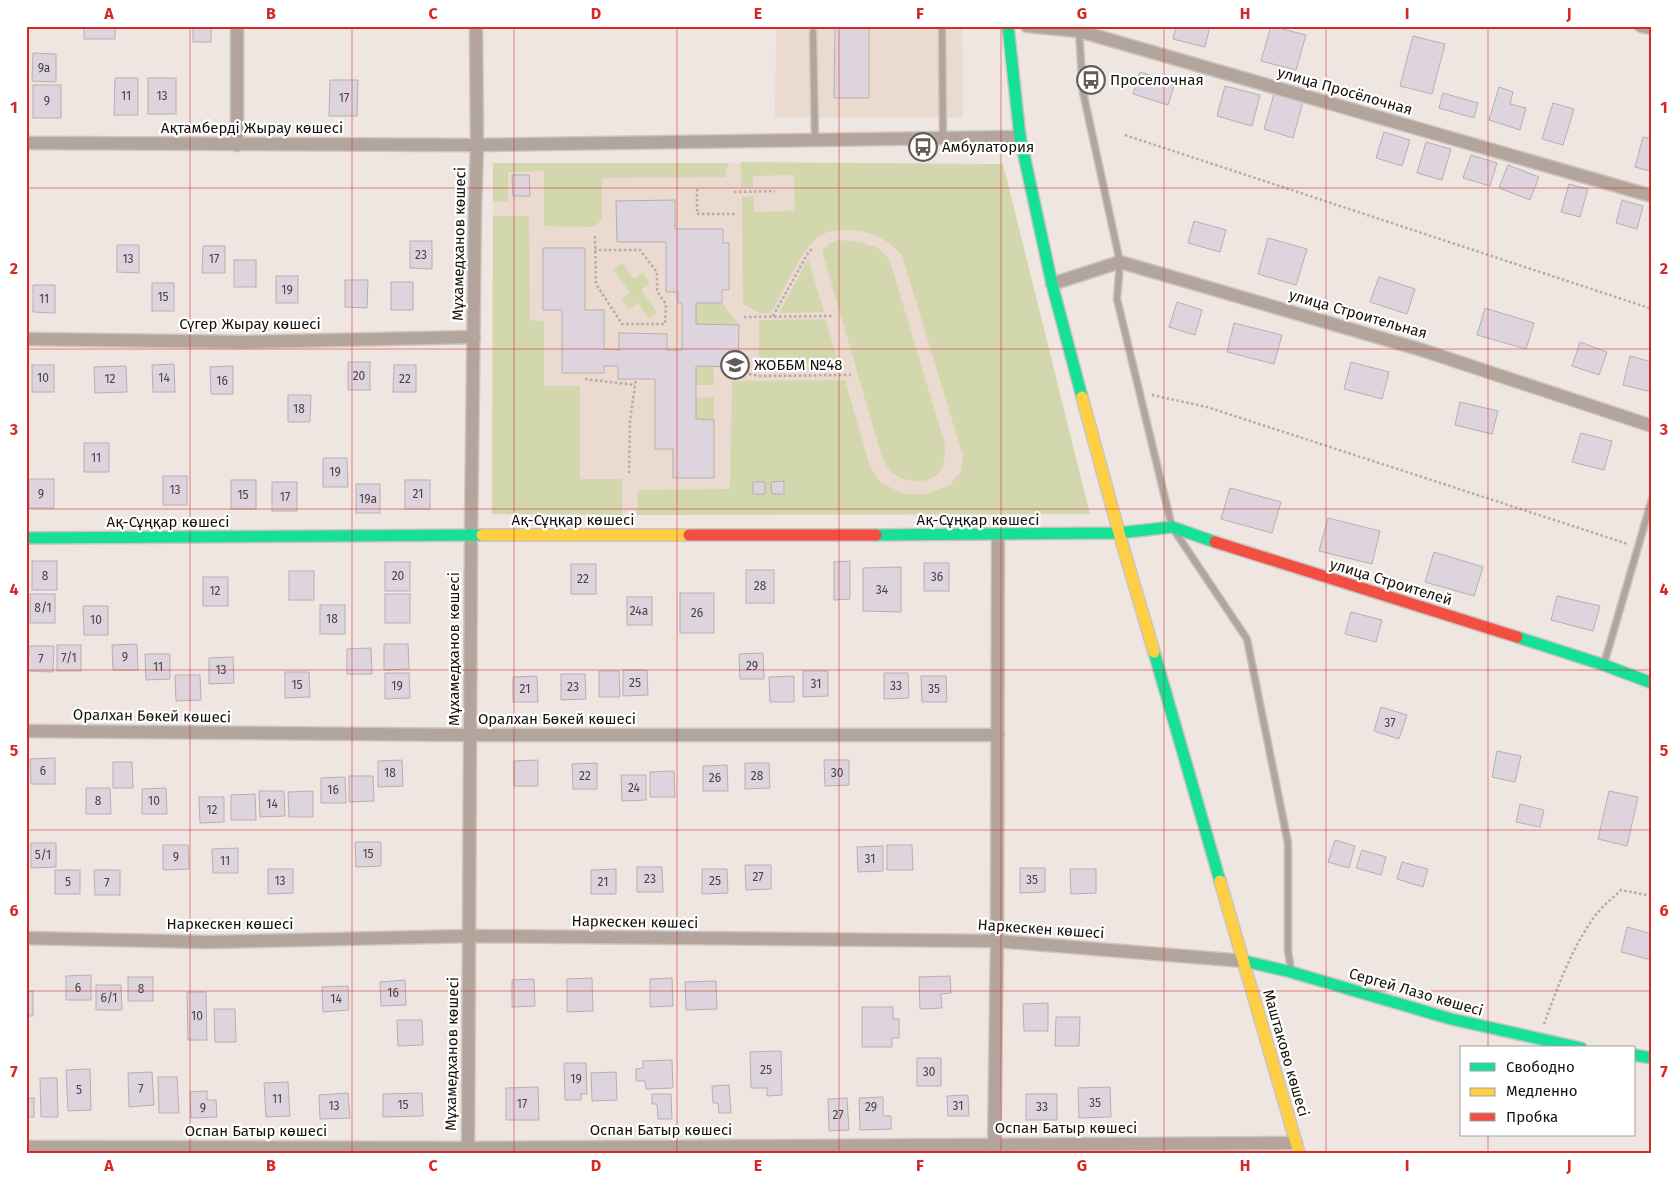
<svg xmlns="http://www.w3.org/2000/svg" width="1678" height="1179" font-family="'Fira Sans',sans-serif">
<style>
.built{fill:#eadacf}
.green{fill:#d2d7ae}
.building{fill:#ded4de;stroke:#b5b0b0}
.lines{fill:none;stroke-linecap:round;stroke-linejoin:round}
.lane-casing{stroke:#cbc5c0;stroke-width:9}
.street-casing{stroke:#cbc5c0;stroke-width:15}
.fast-casing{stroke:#cbc5c0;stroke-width:14}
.slow-casing{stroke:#cbc5c0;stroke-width:14}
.jam-casing{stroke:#cbc5c0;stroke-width:14}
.path{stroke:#b7aba6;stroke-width:2.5;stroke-dasharray:2.5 2.5;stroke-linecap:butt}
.lane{stroke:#b3a59b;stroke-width:6}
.street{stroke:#b3a59b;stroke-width:12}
.fast{stroke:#16e098;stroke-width:11}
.slow{stroke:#ffcf43;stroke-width:11}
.jam{stroke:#f24e42;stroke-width:11}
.grid{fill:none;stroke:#d62828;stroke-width:1;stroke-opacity:0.55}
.labels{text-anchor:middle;stroke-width:4.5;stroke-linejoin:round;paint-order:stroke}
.number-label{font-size:12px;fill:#484241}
.poi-label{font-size:15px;fill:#16110d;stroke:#fff;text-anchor:start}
.street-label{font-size:15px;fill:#16110d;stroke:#fff}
.neatline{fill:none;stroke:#d62828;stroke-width:2}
.grid-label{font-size:16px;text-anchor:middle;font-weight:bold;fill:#d62828}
</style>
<rect width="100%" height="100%" fill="#efe6e1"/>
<g class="built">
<path d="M776 26H962L963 118 775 117Z"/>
<path d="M493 163H911L1025 514H492Z"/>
</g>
<g class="green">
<path d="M741 162 1003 164 1090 514 637 515 638 490 730 489 732 381 845 380 870 467 882 484 906 494H927L950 485 961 471 963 456 902 255C886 239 875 232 852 230 842 230 830 230 821 235 802 247 783 292 771 313H760L743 304 742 197 754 196V212L795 211 794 175 753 176V187H741Z"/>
<path d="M493 163H728L725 177 602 178V218L597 225 591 227 544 226V171L508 172V201L493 202Z"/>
<path d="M493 216H529L530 320 544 321V386H580V479H622V515L492 514Z"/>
<path d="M838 240 860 242 880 249 890 261 945 445C945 454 945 464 940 471 928 487 899 483 888 468 885 464 883 459 881 454L822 250 829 244Z"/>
<path d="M808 259 824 312 779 313Z"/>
<path d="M622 263 634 279 643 273 650 283 641 290 657 313 649 319 638 303 629 309 622 299 630 293 613 269Z"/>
<path d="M696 303H722L739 325 696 324Z"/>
<path d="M825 319 841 370 759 371V320Z"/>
<path d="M696 366H713L714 385H696Z"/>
<path d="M714 397V420L696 419V398Z"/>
</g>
<g class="building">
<rect x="84" y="26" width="31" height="13"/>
<rect x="193" y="26" width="18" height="16"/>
<path d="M835 26H869V98H834Z"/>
<path d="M1176 26H1210L1205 47 1173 39Z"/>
<path d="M1271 26 1306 35 1296 70 1261 61Z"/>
<path d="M1413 36 1445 44 1432 94 1400 86Z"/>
<path d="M33 53 56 54V82L32 81Z"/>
<path d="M1140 72 1175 83 1168 105 1133 94Z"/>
<path d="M115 78H138V115H114Z"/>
<rect x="148" y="78" width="28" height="36"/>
<path d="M330 80H358L357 116H329Z"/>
<rect x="33" y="85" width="28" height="33"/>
<path d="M1225 86 1260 95 1252 126 1217 116Z"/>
<path d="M1499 87 1513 92 1510 104 1526 108 1520 130 1489 120Z"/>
<path d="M1443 93 1478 103 1474 118 1439 108Z"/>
<path d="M1274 94 1303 102 1293 138 1264 129Z"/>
<path d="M1553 103 1574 109 1563 145 1542 139Z"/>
<path d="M1384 132 1410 140 1402 166 1376 158Z"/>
<path d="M1643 137 1652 139V165L1650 171 1635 167Z"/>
<path d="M1426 142 1451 149 1442 180 1417 173Z"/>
<path d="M1471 155 1497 163 1490 186 1463 178Z"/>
<path d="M1508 165 1539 177 1530 200 1499 188Z"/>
<path d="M512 175H529L530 196H513Z"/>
<path d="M1569 184 1588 189 1580 217 1561 212Z"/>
<path d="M675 200V229H723V243H729V290H722V303H696V324L739 325 738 367 696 366V419L714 420V478H673V449H655V379H618V366H604V373H562V310H543V248H585V310H604V349L619 350V333L667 334V350H682V303H678V292H666V242H617L616 201Z"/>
<path d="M1622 200 1643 206 1637 229 1616 223Z"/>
<path d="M1194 221 1226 230 1220 252 1188 243Z"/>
<path d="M1268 238 1307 249 1296 285 1258 274Z"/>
<path d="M410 241H432V269L410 268Z"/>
<path d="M117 245H139V273L117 272Z"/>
<path d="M203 246H225V273H202Z"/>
<rect x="234" y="260" width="22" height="27"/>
<rect x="276" y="276" width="22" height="27"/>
<path d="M1379 277 1415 289 1407 314 1370 302Z"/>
<path d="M345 280H368L367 308 345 307Z"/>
<rect x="391" y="282" width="22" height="28"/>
<rect x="152" y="283" width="22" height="28"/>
<path d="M33 285H55V313L33 312Z"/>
<path d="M1177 302 1202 310 1195 335 1169 327Z"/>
<path d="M1485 308 1534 323 1526 349 1477 335Z"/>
<path d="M1234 323 1282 335 1274 364 1227 352Z"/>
<path d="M1580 342 1607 352 1599 375 1572 366Z"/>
<path d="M1630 356 1652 362V392L1623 385Z"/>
<rect x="348" y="362" width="22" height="28"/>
<path d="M1351 362 1389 372 1382 399 1344 389Z"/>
<path d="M174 364 175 392H153L152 365Z"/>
<rect x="32" y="365" width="22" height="27"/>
<path d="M394 365H416V392H393Z"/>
<path d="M126 366 127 392 95 393 94 367Z"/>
<path d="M233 366V394H211L210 367Z"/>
<path d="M288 395H311L310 422H288Z"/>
<path d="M1460 402 1498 411 1492 434 1455 425Z"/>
<path d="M1581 433 1612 441 1604 470 1572 462Z"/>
<rect x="84" y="443" width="25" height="29"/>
<path d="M323 458H347L348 487H323Z"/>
<rect x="163" y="476" width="24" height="29"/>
<rect x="29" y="479" width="25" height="29"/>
<rect x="231" y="480" width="25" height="29"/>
<rect x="405" y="480" width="25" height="29"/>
<path d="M784 481V494H772L771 482Z"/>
<rect x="272" y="482" width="25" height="29"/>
<rect x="753" y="482" width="12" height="12"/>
<rect x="356" y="484" width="24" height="29"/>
<path d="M1230 488 1281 502 1272 533 1221 519Z"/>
<path d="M1328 518 1380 531 1372 564 1319 551Z"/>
<path d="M1434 552 1483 567 1474 596 1425 582Z"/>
<rect x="32" y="561" width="25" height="29"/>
<path d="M850 561V599L834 600V562Z"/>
<rect x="385" y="562" width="25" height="29"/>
<rect x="924" y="563" width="25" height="28"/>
<rect x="571" y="564" width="25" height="30"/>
<path d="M901 567V612L863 611V568Z"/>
<rect x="746" y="570" width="28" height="33"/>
<rect x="289" y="571" width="25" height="29"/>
<rect x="203" y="577" width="25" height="29"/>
<rect x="680" y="593" width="34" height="40"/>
<rect x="30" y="594" width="25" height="29"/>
<rect x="385" y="594" width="25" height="29"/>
<path d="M1557 596 1600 606 1593 631 1551 620Z"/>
<rect x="627" y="597" width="25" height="28"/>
<rect x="320" y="605" width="25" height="29"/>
<path d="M83 606H108V635H84Z"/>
<path d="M1351 612 1382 620 1376 642 1345 634Z"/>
<path d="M137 644 138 670H113L112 645Z"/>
<path d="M384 644H408L409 669 384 670Z"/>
<rect x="57" y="645" width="24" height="26"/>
<path d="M29 646H54L53 672 28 671Z"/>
<path d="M371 648 372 674H347V649Z"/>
<path d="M763 653 764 679H740L739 654Z"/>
<path d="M145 654H170V679L146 680Z"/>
<path d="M233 657 234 683 209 684V658Z"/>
<path d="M623 670H647L648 695 623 696Z"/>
<path d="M599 671H619L620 697H599Z"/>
<path d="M803 671H828V696L803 697Z"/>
<path d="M285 672H309L310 697 285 698Z"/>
<path d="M385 673H409L410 698 385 699Z"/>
<path d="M884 673H908L909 698 884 699Z"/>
<path d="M561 674H585L586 699 561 700Z"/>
<path d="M175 675H200L201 700 176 701Z"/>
<path d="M537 676 538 702H513V677Z"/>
<path d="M794 676V702H770L769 677Z"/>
<path d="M921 676H946L947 702H922Z"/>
<path d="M1381 707 1407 715 1399 739 1374 731Z"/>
<path d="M1497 751 1521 756 1515 782 1492 777Z"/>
<path d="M55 758V784H31L30 759Z"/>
<path d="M402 760 403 786 378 787V761Z"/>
<path d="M538 760V786H514V761Z"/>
<path d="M824 760H849V785L825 786Z"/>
<path d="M113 762H132L133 788H113Z"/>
<path d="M597 763V789H573L572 764Z"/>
<path d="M745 763H769L770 788 745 789Z"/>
<path d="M727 765 728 791H703V766Z"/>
<path d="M674 771 675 797H650V772Z"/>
<path d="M621 775H646V800L622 801Z"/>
<path d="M349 776H373L374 801 349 802Z"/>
<path d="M345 777 346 803H321V778Z"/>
<path d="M86 788H110L111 814H86Z"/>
<path d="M166 788 167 814H142V789Z"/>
<path d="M259 791H284L285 816 260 817Z"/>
<path d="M313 791V817H289L288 792Z"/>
<path d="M1609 791 1638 797 1627 846 1598 839Z"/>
<path d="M255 794 256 820H231V795Z"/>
<path d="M199 797H224V822L200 823Z"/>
<path d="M1520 804 1544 810 1540 827 1516 822Z"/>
<path d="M1335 840 1355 846 1349 868 1328 862Z"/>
<path d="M355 842H381V866L356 867Z"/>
<path d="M31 843H56V867L31 868Z"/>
<path d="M163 845H188L189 869 163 870Z"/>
<path d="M887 845H912L913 870H887Z"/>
<path d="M883 846V871L858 872 857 847Z"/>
<path d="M238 848V873H213L212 849Z"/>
<path d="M1362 850 1386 857 1381 875 1356 868Z"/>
<path d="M1402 862 1428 869 1423 887 1397 879Z"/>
<path d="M745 865H771V889L746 890Z"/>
<path d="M637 867H662L663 892H637Z"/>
<path d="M1020 868H1045V892L1020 893Z"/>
<path d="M268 869H293V893L268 894Z"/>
<path d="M616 869V894H591V870Z"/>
<path d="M702 869H727L728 893 702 894Z"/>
<path d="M1070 869H1096V893L1071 894Z"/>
<rect x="55" y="870" width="25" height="24"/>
<path d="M94 870H120V895H95Z"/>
<path d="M1627 927 1652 934 1651 960 1621 952Z"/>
<path d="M91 975V1000H66V976Z"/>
<path d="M950 976 951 993 941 994 942 1008 920 1009 919 977Z"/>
<rect x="128" y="977" width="25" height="24"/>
<path d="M592 978 593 1011 567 1012V979Z"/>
<path d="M672 978 673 1006 650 1007V979Z"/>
<path d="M534 979 535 1006 512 1007V980Z"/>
<path d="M405 980 406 1005 381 1006 380 982Z"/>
<path d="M716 981 717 1009 686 1010 685 982Z"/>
<path d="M96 985H121L122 1010H96Z"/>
<path d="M348 986 349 1010 323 1012 322 987Z"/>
<path d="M33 991V1016H26V992Z"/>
<path d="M187 992H206L207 1040H188Z"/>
<path d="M1048 1003V1031H1024L1023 1004Z"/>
<path d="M862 1007H893V1019H899V1038H892V1047H862Z"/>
<path d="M214 1009H235L236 1042H215Z"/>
<path d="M1056 1017H1080L1079 1046H1055Z"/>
<path d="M397 1020H422L423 1045 398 1046Z"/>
<path d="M781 1051 782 1095 767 1096V1088H751L750 1052Z"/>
<rect x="917" y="1058" width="24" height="28"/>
<path d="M672 1060 673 1088 646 1089 645 1081H636V1069L643 1068V1061Z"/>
<path d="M564 1063H586L587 1094H581V1100H565Z"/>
<path d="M90 1069 91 1110 68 1111 66 1070Z"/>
<path d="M152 1072 154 1105 129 1107 128 1073Z"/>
<path d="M616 1072 617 1100 592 1101 591 1073Z"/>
<path d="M158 1077H177L179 1113H159Z"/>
<path d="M40 1078H57L58 1117H41Z"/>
<path d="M288 1082 290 1116 266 1117 264 1083Z"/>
<path d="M729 1085 731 1113H719L718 1103H713L712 1086Z"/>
<path d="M538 1087 539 1120H506V1088Z"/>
<path d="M1110 1087 1111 1117 1079 1118 1078 1088Z"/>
<path d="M207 1091V1100H216L217 1117 191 1118 190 1092Z"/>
<path d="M348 1093 350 1118 320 1119 319 1095Z"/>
<path d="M422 1093 423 1116 383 1117V1094Z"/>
<path d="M652 1094H671L672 1119H658L657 1104H652Z"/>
<rect x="1026" y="1094" width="31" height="26"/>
<path d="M968 1095 969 1116H948L947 1096Z"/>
<path d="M883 1097V1116H891V1129L860 1130 859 1098Z"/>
<rect x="26" y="1098" width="8" height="19"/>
<path d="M847 1098 849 1130 829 1131 828 1099Z"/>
</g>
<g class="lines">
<defs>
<g id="lane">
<path d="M942 26 943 139"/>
<path d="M1079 31 1083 92 1120 262 1117 299 1172 527 1247 639 1288 843V951L1291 970"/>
<path d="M813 32 815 141"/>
<path d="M1604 664 1652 499"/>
</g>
<g id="street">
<path d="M1027 26 1079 31 1652 196"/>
<path d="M1641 26 1652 28"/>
<path d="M26 143 477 145 1020 137"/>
<path d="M237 145V26"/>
<path d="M1052 284 1120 262 1422 350 1652 426"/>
<path d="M26 339 246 342 474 337"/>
<path d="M26 731 470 735H998"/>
<path d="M26 938 207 942 470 936 997 941 1244 961"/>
<path d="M26 1147 468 1148 1296 1143"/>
<path d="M994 1152 997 941 998 535"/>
<path d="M468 1153 471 535 475 208 477 145 476 26"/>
</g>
<g id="fast">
<path d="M1008 26 1020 137 1052 284 1082 397"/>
<path d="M876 535 1119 533 1172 527 1215 542"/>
<path d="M26 538 482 535"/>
<path d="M1517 637 1604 665 1652 683"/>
<path d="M1154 652 1220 881"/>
<path d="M1244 961 1291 972 1451 1019 1581 1048"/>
<path d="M1634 1055 1652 1058"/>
</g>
<g id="slow">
<path d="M1082 397 1119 533 1154 652"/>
<path d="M482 535H689"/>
<path d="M1220 881 1299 1153"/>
</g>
<g id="jam">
<path d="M689 535H876"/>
<path d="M1215 542 1517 637"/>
</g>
</defs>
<use href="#lane" class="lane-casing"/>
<use href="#street" class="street-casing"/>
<use href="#fast" class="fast-casing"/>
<use href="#slow" class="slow-casing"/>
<use href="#jam" class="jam-casing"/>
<g class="path">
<path d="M1125 135 1652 309"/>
<path d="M697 189V214H735"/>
<path d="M734 192 775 191"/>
<path d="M595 236 596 284 622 324H665L666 304 657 291V272L640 250H595"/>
<path d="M773 316 808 253 813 248"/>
<path d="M744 317 833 316"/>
<path d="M749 374 760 376 851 375"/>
<path d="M585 379 635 385"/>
<path d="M1152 395 1207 407 1628 544"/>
<path d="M629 473 630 420 636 379"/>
<path d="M1544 1024C1558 986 1573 944 1598 912 1605 904 1614 897 1621 890L1652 896"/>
</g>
<use href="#lane" class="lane"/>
<use href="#street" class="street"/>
<use href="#fast" class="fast"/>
<use href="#slow" class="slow"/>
<use href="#jam" class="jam"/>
</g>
<path class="grid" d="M190 26V1153M352 26V1153M514 26V1153M677 26V1153M839 26V1153M1001 26V1153M1164 26V1153M1326 26V1153M1488 26V1048M26 188H1652M26 349H1652M26 509H1652M26 670H1652M26 830H1652M26 991H1652M1488 1135V1153"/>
<defs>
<symbol id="bus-ring" viewBox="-11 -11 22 22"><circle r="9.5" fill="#fff" stroke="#625c57" stroke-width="1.5"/><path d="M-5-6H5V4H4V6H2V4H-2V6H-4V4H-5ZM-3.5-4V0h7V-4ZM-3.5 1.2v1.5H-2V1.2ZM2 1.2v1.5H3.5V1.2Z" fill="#625c57"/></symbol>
<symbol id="school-ring" viewBox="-11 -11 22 22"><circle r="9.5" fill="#fff" stroke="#625c57" stroke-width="1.5"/><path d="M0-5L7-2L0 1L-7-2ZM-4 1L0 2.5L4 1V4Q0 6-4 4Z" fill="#625c57"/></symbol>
</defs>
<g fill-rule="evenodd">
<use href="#bus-ring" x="1075" y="64" width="32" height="32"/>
<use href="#bus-ring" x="907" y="131" width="32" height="32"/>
<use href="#school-ring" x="719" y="349" width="32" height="32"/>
</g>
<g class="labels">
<g class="number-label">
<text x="44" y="72">9а</text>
<text x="126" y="100">11</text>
<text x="162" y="100">13</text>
<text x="344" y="102">17</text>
<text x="47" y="105">9</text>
<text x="421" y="259">23</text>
<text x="128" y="263">13</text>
<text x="214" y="263">17</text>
<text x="287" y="294">19</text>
<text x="163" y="301">15</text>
<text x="44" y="303">11</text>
<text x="359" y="380">20</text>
<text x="43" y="382">10</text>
<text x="164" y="382">14</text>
<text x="110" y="383">12</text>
<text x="405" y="383">22</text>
<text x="222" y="385">16</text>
<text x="299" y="413">18</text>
<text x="96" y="462">11</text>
<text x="335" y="476">19</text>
<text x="175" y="494">13</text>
<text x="41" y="498">9</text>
<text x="418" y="498">21</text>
<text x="243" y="499">15</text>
<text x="285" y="501">17</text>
<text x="368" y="503">19а</text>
<text x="45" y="580">8</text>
<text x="398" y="580">20</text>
<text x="937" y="581">36</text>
<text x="583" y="583">22</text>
<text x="760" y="590">28</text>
<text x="882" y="594">34</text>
<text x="215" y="595">12</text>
<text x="43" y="612">8/1</text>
<text x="639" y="615">24а</text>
<text x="697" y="617">26</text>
<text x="332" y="623">18</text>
<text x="96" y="624">10</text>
<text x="125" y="661">9</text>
<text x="69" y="662">7/1</text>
<text x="41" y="663">7</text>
<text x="752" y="670">29</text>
<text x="158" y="671">11</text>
<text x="221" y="674">13</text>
<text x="635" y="687">25</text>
<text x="816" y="688">31</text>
<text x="297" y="689">15</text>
<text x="397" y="690">19</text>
<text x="896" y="690">33</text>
<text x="573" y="691">23</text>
<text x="525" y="693">21</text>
<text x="934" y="693">35</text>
<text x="1390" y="727">37</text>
<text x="43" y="775">6</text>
<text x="390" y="777">18</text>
<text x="837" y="777">30</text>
<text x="585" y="780">22</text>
<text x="757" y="780">28</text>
<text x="715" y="782">26</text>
<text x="634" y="792">24</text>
<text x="333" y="794">16</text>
<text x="98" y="805">8</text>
<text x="154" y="805">10</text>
<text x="272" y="808">14</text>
<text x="212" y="814">12</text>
<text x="368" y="858">15</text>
<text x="43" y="859">5/1</text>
<text x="176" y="861">9</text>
<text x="870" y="863">31</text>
<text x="225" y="865">11</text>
<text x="758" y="881">27</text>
<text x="650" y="883">23</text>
<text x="1032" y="884">35</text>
<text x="280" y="885">13</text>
<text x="715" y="885">25</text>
<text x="68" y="886">5</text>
<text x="603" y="886">21</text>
<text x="107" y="887">7</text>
<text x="78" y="992">6</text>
<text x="141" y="993">8</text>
<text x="393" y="997">16</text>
<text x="109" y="1002">6/1</text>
<text x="336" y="1003">14</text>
<text x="197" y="1020">10</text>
<text x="766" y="1074">25</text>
<text x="929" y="1076">30</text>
<text x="576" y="1083">19</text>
<text x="141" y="1093">7</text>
<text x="79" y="1094">5</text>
<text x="277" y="1103">11</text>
<text x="1095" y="1107">35</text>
<text x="522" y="1108">17</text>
<text x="403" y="1109">15</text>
<text x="334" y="1110">13</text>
<text x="958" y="1110">31</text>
<text x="871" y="1111">29</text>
<text x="1042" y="1111">33</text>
<text x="203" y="1112">9</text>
<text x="838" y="1119">27</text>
</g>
<g class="poi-label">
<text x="1110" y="85">Проселочная</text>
<text x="942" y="152">Амбулатория</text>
<text x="754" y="370">ЖОББМ №48</text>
</g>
<g class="street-label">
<text transform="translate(1345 91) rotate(16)" y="5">улица Просёлочная</text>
<text x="252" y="133">Ақтамберді Жырау көшесі</text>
<text transform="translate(459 244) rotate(-89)" y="5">Мұхамедханов көшесі</text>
<text transform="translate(1358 314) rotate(16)" y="5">улица Строительная</text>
<text x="250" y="329">Сүгер Жырау көшесі</text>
<text x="573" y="525">Ақ-Сұңқар көшесі</text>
<text x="978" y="525">Ақ-Сұңқар көшесі</text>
<text x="168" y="527">Ақ-Сұңқар көшесі</text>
<text transform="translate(1391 582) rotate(17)" y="5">улица Строителей</text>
<text transform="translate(454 649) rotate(-90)" y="5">Мұхамедханов көшесі</text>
<text transform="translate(152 716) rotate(1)" y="5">Оралхан Бөкей көшесі</text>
<text x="557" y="724">Оралхан Бөкей көшесі</text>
<text transform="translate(635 922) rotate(1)" y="5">Наркескен көшесі</text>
<text x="230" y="929">Наркескен көшесі</text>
<text transform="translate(1041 929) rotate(4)" y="5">Наркескен көшесі</text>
<text transform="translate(1416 992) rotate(16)" y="5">Сергей Лазо көшесі</text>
<text transform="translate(1286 1053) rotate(74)" y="5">Маштаково көшесі</text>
<text transform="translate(452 1054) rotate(-89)" y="5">Мұхамедханов көшесі</text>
<text x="1066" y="1133">Оспан Батыр көшесі</text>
<text x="661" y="1135">Оспан Батыр көшесі</text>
<text x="256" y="1136">Оспан Батыр көшесі</text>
</g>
</g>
<rect width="1678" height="1179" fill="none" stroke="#ffffff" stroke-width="55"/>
<rect x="1460" y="1046" width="175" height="90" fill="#ffffff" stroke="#a2a09e"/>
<rect x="1470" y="1063" width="25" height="8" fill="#16e098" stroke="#a2a09e"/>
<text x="1506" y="1072" font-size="15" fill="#16110d">Свободно</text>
<rect x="1470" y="1088" width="25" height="8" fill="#ffcf43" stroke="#a2a09e"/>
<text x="1506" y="1096" font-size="15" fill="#16110d">Медленно</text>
<rect x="1470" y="1113" width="25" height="8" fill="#f24e42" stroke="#a2a09e"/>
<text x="1506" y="1122" font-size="15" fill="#16110d">Пробка</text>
<rect x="28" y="28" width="1622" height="1124" class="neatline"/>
<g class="grid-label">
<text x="109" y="19">A</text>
<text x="271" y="19">B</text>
<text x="433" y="19">C</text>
<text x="596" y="19">D</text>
<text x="758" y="19">E</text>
<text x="920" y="19">F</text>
<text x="1082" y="19">G</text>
<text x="1245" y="19">H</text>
<text x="1407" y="19">I</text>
<text x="1569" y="19">J</text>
<text x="14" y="113">1</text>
<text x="1664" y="113">1</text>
<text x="14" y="274">2</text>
<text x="1664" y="274">2</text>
<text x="14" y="435">3</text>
<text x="1664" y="435">3</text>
<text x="14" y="595">4</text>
<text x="1664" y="595">4</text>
<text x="14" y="756">5</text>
<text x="1664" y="756">5</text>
<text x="14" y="916">6</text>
<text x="1664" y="916">6</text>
<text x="14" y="1077">7</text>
<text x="1664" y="1077">7</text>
<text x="109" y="1171">A</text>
<text x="271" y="1171">B</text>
<text x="433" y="1171">C</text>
<text x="596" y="1171">D</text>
<text x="758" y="1171">E</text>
<text x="920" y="1171">F</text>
<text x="1082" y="1171">G</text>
<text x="1245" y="1171">H</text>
<text x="1407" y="1171">I</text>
<text x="1569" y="1171">J</text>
</g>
</svg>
